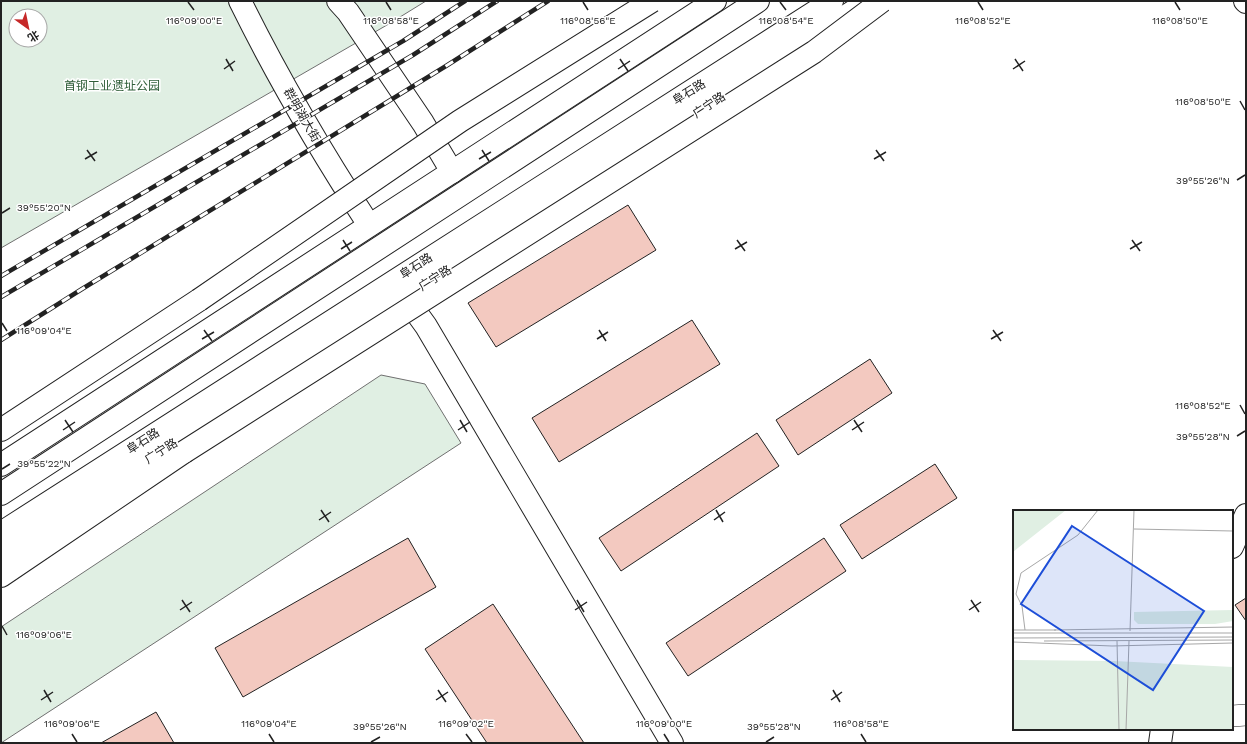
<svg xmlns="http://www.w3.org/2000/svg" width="1247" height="744" font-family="'Work Sans','Noto Sans SC',sans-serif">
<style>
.green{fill:#e0efe3;stroke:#6f6f6f;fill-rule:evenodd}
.building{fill:#f3c9c0;stroke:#222}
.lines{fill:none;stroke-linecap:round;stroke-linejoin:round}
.street-casing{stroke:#222;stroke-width:22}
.secondary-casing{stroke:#222;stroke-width:24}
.highway-casing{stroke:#222;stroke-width:24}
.street{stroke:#fff;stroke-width:21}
.secondary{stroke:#fff;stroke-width:22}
.highway{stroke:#fff;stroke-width:22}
.rail-casing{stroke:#222;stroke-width:4.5}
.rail{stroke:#fff;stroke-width:3;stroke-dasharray:9;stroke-linecap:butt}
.highway-bridge-casing{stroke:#222;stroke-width:24;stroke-linecap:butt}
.highway-bridge{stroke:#fff;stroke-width:22}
.ticks{fill:none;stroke:#222;stroke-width:1.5}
.labels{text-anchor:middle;stroke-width:3;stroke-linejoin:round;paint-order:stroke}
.park-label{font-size:12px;fill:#2f5e38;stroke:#fff}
.street-label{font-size:12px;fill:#222;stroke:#fff}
.inset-road{fill:none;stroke:#a7a7a7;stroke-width:1}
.view{fill:#1d4ed8;fill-opacity:0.15;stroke:#1d4ed8;stroke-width:2}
.inset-edge{fill:none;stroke:#222;stroke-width:2}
.ticks-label{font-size:10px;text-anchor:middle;fill:#222;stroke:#fff;stroke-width:3;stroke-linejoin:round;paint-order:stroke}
</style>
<rect width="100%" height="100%" fill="#fff"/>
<g class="green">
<path d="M1 1H426L387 25 1 248ZM16 16H40V40H16Z"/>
<path d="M381 375 425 384 461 443 1 743V627Z"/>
</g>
<g class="building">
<path d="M628 205 656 250 496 347 468 303Z"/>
<path d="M692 320 720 364 559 462 532 418Z"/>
<path d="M870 359 892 393 798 455 776 420Z"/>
<path d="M757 433 779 466 621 571 599 538Z"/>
<path d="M935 464 957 498 862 559 840 525Z"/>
<path d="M408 538 436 587 243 697 215 648Z"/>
<path d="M824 538 846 571 688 676 666 643Z"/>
<path d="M1246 598V621L1235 605Z"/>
<path d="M493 604 584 743H487L425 649Z"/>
<path d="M156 712 174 743H101Z"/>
</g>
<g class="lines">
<defs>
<path id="street" d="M1232 716 1246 715"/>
<g id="secondary">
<path d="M240 1C278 78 322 153 369 225"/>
<path d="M338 1 348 12 423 123 452 172"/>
<path d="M1245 1 1246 2"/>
<path d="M405 297 426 326 672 743"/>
<path d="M1 465 715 1"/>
<path d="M1232 547 1246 515"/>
<path d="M1 555C285 371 573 193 857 9"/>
<path d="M1160 743 1162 729"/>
</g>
<g id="highway">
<path d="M1 430 199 300"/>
<path d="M1 494 758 1"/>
<path d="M1 533 832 1"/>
<path d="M1 576 184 452"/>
</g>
</defs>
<use href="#street" class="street-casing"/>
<use href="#secondary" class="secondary-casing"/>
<use href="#highway" class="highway-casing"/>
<use href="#street" class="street"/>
<use href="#secondary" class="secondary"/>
<use href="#highway" class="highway"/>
<defs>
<g id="rail">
<path d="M1 276 403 41 465 1"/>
<path d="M1 297 413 55 497 1"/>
<path d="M1 340 82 289 446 66 548 1"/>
</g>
</defs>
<use href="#rail" class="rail-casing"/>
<use href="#rail" class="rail"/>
<defs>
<g id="highway-bridge">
<path d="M199 300 460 121 652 1"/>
<path d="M184 452 814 52 882 1"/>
</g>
</defs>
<use href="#highway-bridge" class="highway-bridge-casing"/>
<use href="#highway-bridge" class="highway-bridge"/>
</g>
<path class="ticks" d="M188 2 194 10M386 2 391 10M583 2 588 10M780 2 786 10M978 2 983 10M1175 2 1180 10M226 59 233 71M620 59 628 71M1015 59 1023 71M224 69 235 61M618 69 630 61M1013 69 1025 61M1240 101 1245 110M87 150 95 161M482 150 489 161M876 150 884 161M85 159 97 152M479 159 491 152M874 159 886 152M1237 180 1245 175M2 213 10 208M343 240 350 251M737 240 745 251M1132 240 1140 251M341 249 352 242M735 249 747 242M1130 249 1142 242M2 323 7 331M204 330 212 341M599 330 606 341M993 330 1001 341M202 339 214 332M597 339 608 332M991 339 1003 332M1240 405 1245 414M65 420 73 432M460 420 467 432M854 420 862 432M63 430 75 422M458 430 470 422M852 430 864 422M1237 436 1245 431M2 469 10 464M321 510 329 522M716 510 723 522M319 520 331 512M714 520 725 512M182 600 190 612M577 600 584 612M971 600 979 612M180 610 192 602M575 610 587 602M969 610 981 602M2 626 7 635M44 690 51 702M438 690 446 702M833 690 840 702M41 700 53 692M436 700 448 692M831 700 842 692M72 734 77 742M269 734 274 742M466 734 472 742M664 734 669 742M861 734 866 742M371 742 380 737M766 742 774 737"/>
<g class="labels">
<g class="park-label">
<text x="112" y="90">首钢工业遗址公园</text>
</g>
<g class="street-label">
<text transform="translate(689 92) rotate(-32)" y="4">阜石路</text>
<text transform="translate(709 105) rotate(-33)" y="4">广宁路</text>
<text transform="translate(302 115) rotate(60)" y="4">群明湖大街</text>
<text transform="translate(416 266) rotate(-33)" y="4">阜石路</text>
<text transform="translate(435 278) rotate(-32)" y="4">广宁路</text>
<text transform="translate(143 441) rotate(-33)" y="4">阜石路</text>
<text transform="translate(161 451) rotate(-32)" y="4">广宁路</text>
</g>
</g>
<g transform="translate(1013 510)">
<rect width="220" height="220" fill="#fff"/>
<path d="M0 0H53L0 42ZM220 100V111L202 114H125L121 110V102ZM0 150 101 151 220 157V220H0Z" fill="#e0efe3"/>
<path class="inset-road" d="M121 19 220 21M0 120H43M12 120 9 96 3 84 8 63 65 25 85 0M41 120 220 117M117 121 121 0M0 123H220M0 128 220 127M31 131 220 130M104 131 106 220M0 132 99 136 220 133M113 220 116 131"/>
<path class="view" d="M59 16 191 101 140 180 8 94Z"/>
<rect width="220" height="220" class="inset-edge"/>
</g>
<g class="ticks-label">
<text x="194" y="24">116°09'00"E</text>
<text x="391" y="24">116°08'58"E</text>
<text x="588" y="24">116°08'56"E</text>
<text x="786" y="24">116°08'54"E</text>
<text x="983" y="24">116°08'52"E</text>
<text x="1180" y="24">116°08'50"E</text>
<text x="1203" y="105">116°08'50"E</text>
<text x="1203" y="184">39°55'26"N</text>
<text x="44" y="211">39°55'20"N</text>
<text x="44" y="334">116°09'04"E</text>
<text x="1203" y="409">116°08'52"E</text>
<text x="1203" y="440">39°55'28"N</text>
<text x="44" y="467">39°55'22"N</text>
<text x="44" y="638">116°09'06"E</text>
<text x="72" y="727">116°09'06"E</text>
<text x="269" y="727">116°09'04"E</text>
<text x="466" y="727">116°09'02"E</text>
<text x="664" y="727">116°09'00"E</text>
<text x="861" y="727">116°08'58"E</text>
<text x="380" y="730">39°55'26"N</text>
<text x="774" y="730">39°55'28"N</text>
</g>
<rect width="1247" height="744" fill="none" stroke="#222222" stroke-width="4"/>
<g transform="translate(28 28) rotate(147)"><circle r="19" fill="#ffffff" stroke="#a7a7a7"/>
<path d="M0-3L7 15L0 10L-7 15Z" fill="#c62828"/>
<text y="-6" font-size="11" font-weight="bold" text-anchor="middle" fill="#222222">北</text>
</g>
</svg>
